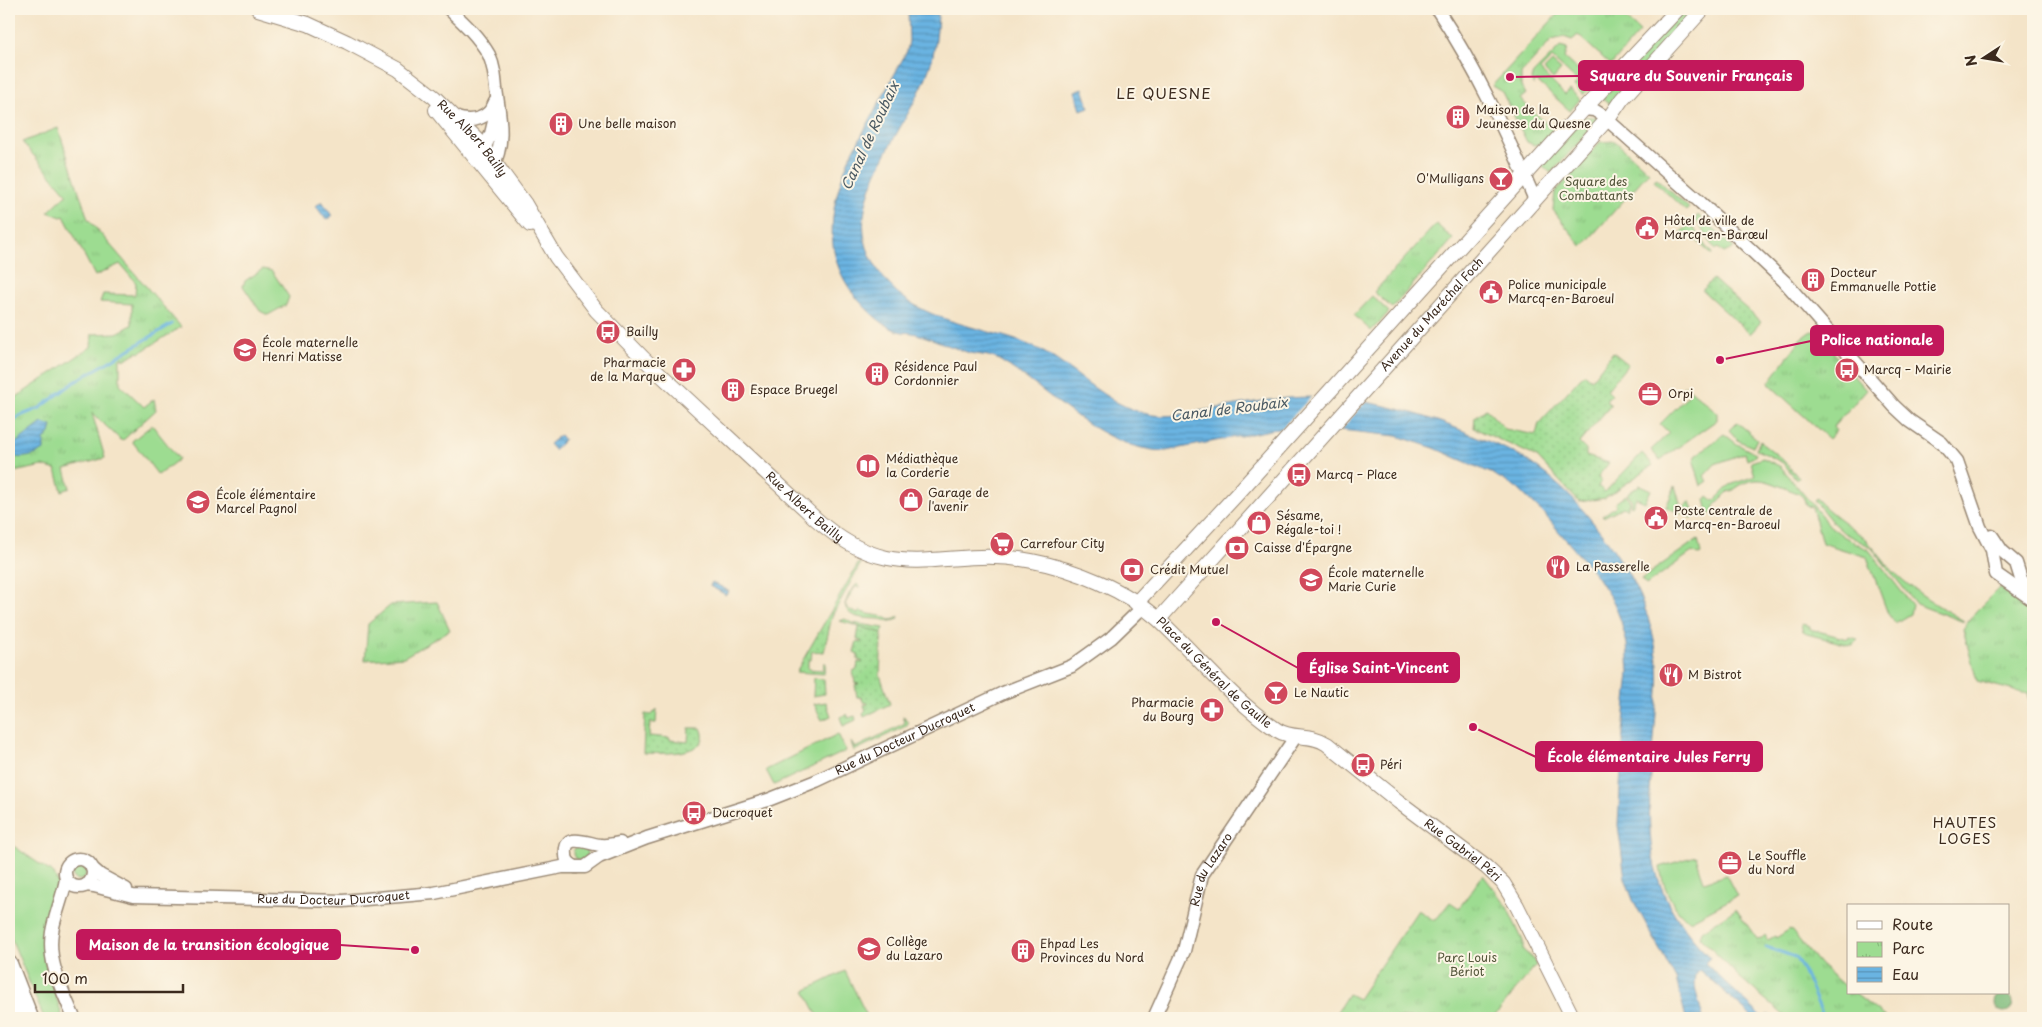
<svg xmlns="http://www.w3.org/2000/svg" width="2042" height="1027" font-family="'Playpen Sans',sans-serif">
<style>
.grass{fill:#9ddc91;stroke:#6c8358}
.forest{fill:url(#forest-firs);stroke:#5c734c}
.park{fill:url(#park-tufts);stroke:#6c8358}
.garden{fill:url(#garden-dots);stroke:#6c8358}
.water{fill:url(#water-rules);stroke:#526f80}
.pier{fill:#f4e4c8}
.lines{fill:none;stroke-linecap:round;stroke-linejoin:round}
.stream{stroke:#6ab4e2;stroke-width:3}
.tertiary-casing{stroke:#988773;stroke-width:15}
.secondary-casing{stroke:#988773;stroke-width:16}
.trunk-casing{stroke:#988773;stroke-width:19}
.tertiary{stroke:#fff;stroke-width:12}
.secondary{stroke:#fff;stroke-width:14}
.trunk{stroke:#fff;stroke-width:16}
.labels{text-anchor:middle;stroke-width:4;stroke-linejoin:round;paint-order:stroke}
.poi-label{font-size:12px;fill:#3b2a1e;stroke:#fcf5e5;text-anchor:start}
.street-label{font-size:12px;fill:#3b2a1e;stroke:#fcf5e5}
.park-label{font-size:12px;fill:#54563b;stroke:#fcf5e5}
.water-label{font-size:14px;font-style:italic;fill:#4b5a63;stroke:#fcf5e5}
.neighbourhood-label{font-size:14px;letter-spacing:1px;fill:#3b2a1e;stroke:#fcf5e5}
.quarter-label{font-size:15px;letter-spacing:1px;fill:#3b2a1e;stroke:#fcf5e5}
.leader{fill:none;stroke:#c2185b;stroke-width:2}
.callout-dot{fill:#c2185b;stroke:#fcf5e5;stroke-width:2}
.callout{fill:#c2185b;stroke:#c2185b;stroke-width:2}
.callout-label{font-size:14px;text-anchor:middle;font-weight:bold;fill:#fff}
</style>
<defs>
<pattern id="forest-firs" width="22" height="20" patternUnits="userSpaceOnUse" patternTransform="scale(1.25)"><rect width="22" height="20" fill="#7ebc7b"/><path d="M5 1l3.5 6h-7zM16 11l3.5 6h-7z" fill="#689964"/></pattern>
<pattern id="park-tufts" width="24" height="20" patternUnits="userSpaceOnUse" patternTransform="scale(1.25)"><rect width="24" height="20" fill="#9ddc91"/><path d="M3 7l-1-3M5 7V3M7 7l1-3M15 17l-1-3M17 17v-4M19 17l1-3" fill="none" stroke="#88bd7d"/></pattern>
<pattern id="garden-dots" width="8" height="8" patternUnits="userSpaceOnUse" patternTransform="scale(1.25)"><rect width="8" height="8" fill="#9ddc91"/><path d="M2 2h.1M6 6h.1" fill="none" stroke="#88bd7d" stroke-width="1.8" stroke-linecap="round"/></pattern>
<pattern id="water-rules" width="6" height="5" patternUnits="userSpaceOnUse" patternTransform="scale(1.25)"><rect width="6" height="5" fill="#6ab4e2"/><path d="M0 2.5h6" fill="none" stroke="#5893b7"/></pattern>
</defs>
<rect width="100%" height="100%" fill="#fcf5e5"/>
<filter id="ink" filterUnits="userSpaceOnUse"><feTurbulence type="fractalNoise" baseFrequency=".02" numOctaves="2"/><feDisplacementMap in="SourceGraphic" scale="10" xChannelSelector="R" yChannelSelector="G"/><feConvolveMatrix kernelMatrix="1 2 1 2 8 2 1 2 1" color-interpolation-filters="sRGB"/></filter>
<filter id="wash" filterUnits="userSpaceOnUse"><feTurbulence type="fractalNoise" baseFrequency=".0096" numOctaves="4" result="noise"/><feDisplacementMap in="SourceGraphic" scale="20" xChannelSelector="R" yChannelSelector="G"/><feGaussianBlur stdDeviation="1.12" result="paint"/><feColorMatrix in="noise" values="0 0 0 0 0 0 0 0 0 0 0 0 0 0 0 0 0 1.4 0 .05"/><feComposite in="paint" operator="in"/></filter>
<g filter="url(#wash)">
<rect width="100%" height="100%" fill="#f4e4c8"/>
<g class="grass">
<path d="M1682 9H1699L1612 105 1602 98Z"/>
<path d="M1560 47 1567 49 1564 58 1593 84 1583 95 1574 86 1578 82 1552 58 1540 70 1565 95 1570 90 1580 99 1570 111 1537 81 1533 85 1531 79 1533 74Z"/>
<path d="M1552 62 1561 70 1553 79 1544 70Z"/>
<path d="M1585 117H1595L1600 119 1551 173 1542 165Z"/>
<path d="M1656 178 1689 208 1686 211 1654 181Z"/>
<path d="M1698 215 1734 248 1724 253 1718 248 1716 250 1695 219Z"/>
<path d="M1689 225H1692L1706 247 1713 253 1712 255 1689 233H1686L1678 241 1675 239Z"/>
<path d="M263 269 272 271 289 297 286 305 268 315 260 311 243 286 245 281Z"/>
<path d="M1684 385 1717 412V420L1660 460 1651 450 1669 433 1660 424 1688 396 1681 389Z"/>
<path d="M1737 422 1757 439 1753 447 1739 441 1729 430Z"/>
<path d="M152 425 179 459 158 475 132 441Z"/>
<path d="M1724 434 1737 444 1756 454 1754 457 1747 460 1745 453 1715 464 1704 476 1708 481 1701 486 1694 462 1695 456Z"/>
<path d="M1760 441 1782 459 1799 478 1797 480 1783 463 1756 449Z"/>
<path d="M1763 458 1781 467 1830 526 1843 536 1869 550 1912 605 1910 614 1895 623 1888 614 1867 557 1822 543 1812 507 1806 506 1803 497 1798 493C1769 483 1757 470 1731 492L1729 491 1713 507 1715 510 1709 515 1705 500 1708 496 1714 501 1730 485 1755 476 1751 462Z"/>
<path d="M1640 485 1651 490 1645 502 1636 498 1632 506 1630 505 1632 500 1627 494Z"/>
<path d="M1675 486 1683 514 1666 507Z"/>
<path d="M1626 495 1630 501 1626 509 1623 507 1603 517 1602 516 1616 506 1615 503Z"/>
<path d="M1816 498C1830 514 1848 524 1864 538 1874 547 1882 560 1892 570 1913 591 1938 606 1964 621V622L1916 604 1871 547 1844 533 1833 523 1814 500Z"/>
<path d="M1690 501 1694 515 1692 518 1686 515 1684 507Z"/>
<path d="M1698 539 1701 554 1699 555 1692 552 1646 585 1641 579Z"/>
<path d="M857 584 860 587H855L845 604 848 609 858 614 860 611C869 616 882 614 890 620L895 619 899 616 898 619C891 623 886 620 879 619 867 618 847 620 845 604L849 594Z"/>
<path d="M845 619 853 623 884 628 882 633 840 621Z"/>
<path d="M903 716 908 723 906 726 854 751 851 742 855 748 905 723Z"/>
<path d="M838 734 846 751 774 785 766 770Z"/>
<path d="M9 843 54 874 59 886 43 939 45 963 63 1018H44L9 933Z"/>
<circle cx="580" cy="853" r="7"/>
<path d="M1696 856 1704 882 1726 875 1737 896 1690 921C1674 913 1662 884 1660 867Z"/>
<circle cx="79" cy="873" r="7"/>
<path d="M845 971 868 1018H819L805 991Z"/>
</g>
<circle class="forest" cx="2004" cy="1003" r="9"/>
<g class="park">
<path d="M1562 9H1615L1640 32 1611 65 1578 35 1572 40 1564 37 1552 40 1521 74V86L1526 94 1520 99 1551 128 1558 121 1559 123 1541 143 1534 145 1527 142 1502 92 1492 86Z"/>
<path d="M58 128 88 219 181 327 139 353 137 352 124 360 123 358 120 359V384L144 407 154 399 156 410 122 441 92 413 105 458 65 469 70 488 62 491 56 470 43 466 9 473V402L91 347 92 334 117 333 132 325V304L100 302 103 294 135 295 136 283 120 264 95 276 64 216 61 217 48 212 67 194 22 142Z"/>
<path d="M1615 141 1649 172 1582 247 1553 210 1555 192 1600 142Z"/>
<path d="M1436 224 1453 239 1392 308 1374 292Z"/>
<path d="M1372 296 1389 312 1371 331 1354 315Z"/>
<path d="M1812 331 1820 333 1830 344 1835 355 1866 390 1833 427 1836 431 1829 439 1770 385 1769 382 1801 339Z"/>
<path d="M1999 588H2005L2027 605 2033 613V711L2027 694 1977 681 1963 629 1976 611Z"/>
<path d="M437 602 450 630 404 657 365 660 368 624 391 605Z"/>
<path d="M1483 875 1506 905 1523 941V950L1532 958 1536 965 1493 1018H1333L1348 994 1358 999 1418 910 1435 921 1450 902 1459 908Z"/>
<path d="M1736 909 1757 939 1762 938 1765 935 1768 940 1775 936 1776 938 1790 929 1820 965 1848 989V993H1854L1886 1018H1787L1738 976 1700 937 1702 931Z"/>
</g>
<g class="garden">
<path d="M1713 279 1761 322 1750 334 1702 290Z"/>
<path d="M1613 352 1628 364 1607 390 1612 395 1606 401 1611 405 1579 443 1586 450V456L1609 463 1598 476 1602 481 1598 486 1605 492 1642 453 1653 465 1605 498 1579 502 1537 457 1474 428 1475 417 1486 409 1505 429 1536 435 1539 423 1584 374 1592 379Z"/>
<path d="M861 563 832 616 824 652 812 651 811 660H808V669L823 670 824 663H826L824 674 796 672 858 564Z"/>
<path d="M1801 624 1810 626V629L1848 639 1849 637 1858 639 1853 645H1849L1807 634 1803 632Z"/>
<path d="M859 627 882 633 880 675 890 704 864 717 863 714 866 711 864 705 868 704 867 702 864 703 861 697H857L855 685 859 684 855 683 853 671 857 669 858 662 862 663V661L858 660V654L854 652 857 641 861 642V640L857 639Z"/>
<path d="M814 678 824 679 825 694 813 696Z"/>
<path d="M826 702 831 716 822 720 814 704Z"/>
<path d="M657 709 656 723H650L649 736 670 738V740L688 742 689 728H701C715 756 658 754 643 753L645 714 651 715Z"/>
<path d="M847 714 849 718 855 716 856 720 843 726 840 717Z"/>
</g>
<g class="water">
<path d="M908 9H938C938 34 934 61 923 84 904 127 858 186 864 234 867 258 884 283 904 298 940 325 993 329 1034 347 1078 368 1110 413 1162 416 1175 416 1188 413 1200 411 1226 407 1251 402 1277 399 1348 391 1416 410 1480 438 1497 445 1514 452 1529 462 1551 477 1574 498 1591 520 1626 562 1653 610 1658 665 1660 685 1656 707 1655 727 1651 782 1641 845 1665 896 1676 920 1692 939 1710 958L1705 963 1763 1018 1768 1014 1773 1018H1753L1700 970 1695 976 1694 983 1703 1018H1686L1676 979 1633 900 1625 878 1618 825 1623 733 1629 672 1627 644 1621 621 1614 603 1595 574 1545 515 1517 488 1493 474 1434 448 1397 436 1340 430 1275 429 1166 451C1100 450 1053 392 999 360 991 355 979 355 970 353 952 348 935 339 917 334 911 332 904 333 898 331 885 327 871 314 862 304 821 260 828 211 849 159L907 51 909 41Z"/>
<path d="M1083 88 1089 107 1081 110 1075 91Z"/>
<path d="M322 201 332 216 326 220 316 206Z"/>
<path d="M42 423 52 426 50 433 44 440V450C34 457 20 459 9 456V448Z"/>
<path d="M560 435 564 440 554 450 549 444Z"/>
<path d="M712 582 729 591 726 595 710 586Z"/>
</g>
<path class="pier" d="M1313 395H1332L1368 399 1339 432 1279 431Z"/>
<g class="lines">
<g class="stream">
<path d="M9 424 20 416 40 408 73 383 172 324"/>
<path d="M1766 947 1795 957 1803 970 1824 1018"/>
</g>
</g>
</g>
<g filter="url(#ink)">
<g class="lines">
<defs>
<g id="tertiary">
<path d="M449 9C464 23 479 37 489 55 494 66 495 77 496 89 500 117 506 144 491 170"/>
<path d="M1437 9C1476 68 1507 135 1535 200"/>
<path d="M1584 109 1594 110 1602 115 1701 203 1784 281 1894 406 1910 421 1942 443 1957 461 1980 527 1992 550 1996 574 2033 600"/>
<path d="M456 118C472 123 489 119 495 102"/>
<path d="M480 157 491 134 496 113"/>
<path d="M1992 536 2002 551 2016 563 2021 579 2032 594"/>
<circle cx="79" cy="873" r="14"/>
<path d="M576 867C571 865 566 861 566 855 563 831 589 844 600 845 607 846 614 844 620 843"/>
<path d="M92 868 100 875 126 889"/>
<path d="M66 879C63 897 55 914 52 932 47 963 63 991 74 1018"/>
<path id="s1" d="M86 885 94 886 133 896 343 901 434 893 562 867H585L599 857 647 838 768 800 816 781 1003 693 1072 666 1111 638 1143 607"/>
<path id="s2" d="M1154 1018 1184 951 1202 875 1296 736"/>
</g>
<g id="secondary">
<path id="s3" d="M258 9 308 24 347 42 398 69 434 97 478 140 525 204 556 257 596 310 644 359 816 519C898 592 944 543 1032 561 1074 569 1126 590 1158 619 1198 656 1231 699 1277 730 1292 740 1311 733 1327 744L1399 802 1486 867 1503 883 1517 906 1573 1018"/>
<path d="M436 110 530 225"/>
<path d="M1136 603 1239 492 1584 109 1678 9"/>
<path id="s4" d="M1159 619 1611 115 1622 99 1703 9"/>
</g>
<g id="trunk">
<path d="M9 964 30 1018"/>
<path d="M9 1000 16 1018"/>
</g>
</defs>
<use href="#tertiary" class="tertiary-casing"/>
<use href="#secondary" class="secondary-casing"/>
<use href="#trunk" class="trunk-casing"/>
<use href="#tertiary" class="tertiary"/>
<use href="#secondary" class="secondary"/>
<use href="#trunk" class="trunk"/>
</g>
</g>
<defs>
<symbol id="building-disc" viewBox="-11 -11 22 22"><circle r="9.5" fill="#d1495b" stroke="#fcf5e5"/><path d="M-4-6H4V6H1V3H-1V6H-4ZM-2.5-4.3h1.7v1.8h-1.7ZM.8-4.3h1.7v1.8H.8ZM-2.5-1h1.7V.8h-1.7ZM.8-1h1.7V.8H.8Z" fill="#fff"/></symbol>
<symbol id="bar-disc" viewBox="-11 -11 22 22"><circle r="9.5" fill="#d1495b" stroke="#fcf5e5"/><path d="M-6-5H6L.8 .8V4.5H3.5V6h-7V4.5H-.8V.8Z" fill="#fff"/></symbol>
<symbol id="civic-disc" viewBox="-11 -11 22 22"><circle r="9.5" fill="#d1495b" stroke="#fcf5e5"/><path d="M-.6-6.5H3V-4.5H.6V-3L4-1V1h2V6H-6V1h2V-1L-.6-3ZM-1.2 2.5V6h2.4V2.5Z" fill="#fff"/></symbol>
<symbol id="bus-disc" viewBox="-11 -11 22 22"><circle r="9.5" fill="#d1495b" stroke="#fcf5e5"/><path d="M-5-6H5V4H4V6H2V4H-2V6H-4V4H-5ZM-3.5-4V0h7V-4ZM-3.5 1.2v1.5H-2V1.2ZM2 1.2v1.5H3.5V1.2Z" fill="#fff"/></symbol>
<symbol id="school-disc" viewBox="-11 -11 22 22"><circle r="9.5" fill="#d1495b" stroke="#fcf5e5"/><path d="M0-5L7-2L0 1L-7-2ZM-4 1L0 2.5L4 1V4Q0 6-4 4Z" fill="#fff"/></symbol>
<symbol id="pharmacy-disc" viewBox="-11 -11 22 22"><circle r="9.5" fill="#d1495b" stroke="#fcf5e5"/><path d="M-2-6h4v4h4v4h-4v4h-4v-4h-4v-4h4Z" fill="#fff"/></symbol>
<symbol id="office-disc" viewBox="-11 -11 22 22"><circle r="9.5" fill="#d1495b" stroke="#fcf5e5"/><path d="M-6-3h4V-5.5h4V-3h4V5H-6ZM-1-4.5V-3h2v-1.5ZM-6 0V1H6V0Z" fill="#fff"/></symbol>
<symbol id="library-disc" viewBox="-11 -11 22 22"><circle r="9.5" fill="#d1495b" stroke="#fcf5e5"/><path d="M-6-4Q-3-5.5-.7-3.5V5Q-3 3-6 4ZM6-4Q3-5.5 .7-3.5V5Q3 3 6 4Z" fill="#fff"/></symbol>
<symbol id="shop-disc" viewBox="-11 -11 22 22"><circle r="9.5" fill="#d1495b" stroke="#fcf5e5"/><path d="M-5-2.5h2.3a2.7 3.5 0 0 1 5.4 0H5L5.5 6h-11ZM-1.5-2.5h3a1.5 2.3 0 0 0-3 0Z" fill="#fff"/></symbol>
<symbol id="supermarket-disc" viewBox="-11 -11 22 22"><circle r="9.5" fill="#d1495b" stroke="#fcf5e5"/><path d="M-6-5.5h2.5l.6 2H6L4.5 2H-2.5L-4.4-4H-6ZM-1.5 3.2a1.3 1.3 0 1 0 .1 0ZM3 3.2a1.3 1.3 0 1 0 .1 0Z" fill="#fff"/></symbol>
<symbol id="bank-disc" viewBox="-11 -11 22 22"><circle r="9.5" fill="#d1495b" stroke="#fcf5e5"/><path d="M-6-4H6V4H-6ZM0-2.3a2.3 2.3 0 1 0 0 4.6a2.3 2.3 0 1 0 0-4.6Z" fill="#fff"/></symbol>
<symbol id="restaurant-disc" viewBox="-11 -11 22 22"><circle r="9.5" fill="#d1495b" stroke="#fcf5e5"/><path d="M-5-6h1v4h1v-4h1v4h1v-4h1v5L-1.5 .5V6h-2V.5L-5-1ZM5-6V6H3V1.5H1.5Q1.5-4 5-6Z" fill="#fff"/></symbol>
</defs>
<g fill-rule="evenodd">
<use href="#building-disc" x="1444" y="103" width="28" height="28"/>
<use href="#building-disc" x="547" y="110" width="28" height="28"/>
<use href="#bar-disc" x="1487" y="165" width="28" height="28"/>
<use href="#civic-disc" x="1633" y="214" width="28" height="28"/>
<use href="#building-disc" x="1799" y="266" width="28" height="28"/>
<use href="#civic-disc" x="1477" y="278" width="28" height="28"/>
<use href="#bus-disc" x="594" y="318" width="28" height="28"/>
<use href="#school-disc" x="231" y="336" width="28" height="28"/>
<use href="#pharmacy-disc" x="670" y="356" width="28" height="28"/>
<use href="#bus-disc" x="1833" y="356" width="28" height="28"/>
<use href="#building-disc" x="863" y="360" width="28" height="28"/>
<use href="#building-disc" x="719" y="376" width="28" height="28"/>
<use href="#office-disc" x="1636" y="380" width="28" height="28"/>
<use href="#library-disc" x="854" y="452" width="28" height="28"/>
<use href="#bus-disc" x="1285" y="461" width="28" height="28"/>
<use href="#shop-disc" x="897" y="486" width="28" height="28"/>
<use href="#school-disc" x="184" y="488" width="28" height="28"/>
<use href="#civic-disc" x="1642" y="504" width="28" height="28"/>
<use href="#shop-disc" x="1245" y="509" width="28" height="28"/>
<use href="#supermarket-disc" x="988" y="530" width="28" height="28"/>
<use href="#bank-disc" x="1223" y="534" width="28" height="28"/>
<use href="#restaurant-disc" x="1544" y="553" width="28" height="28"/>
<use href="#bank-disc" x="1118" y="556" width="28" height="28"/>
<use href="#school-disc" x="1297" y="566" width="28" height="28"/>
<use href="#restaurant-disc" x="1657" y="661" width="28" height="28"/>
<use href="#bar-disc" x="1262" y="679" width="28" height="28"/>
<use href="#pharmacy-disc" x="1198" y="696" width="28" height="28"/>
<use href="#bus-disc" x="1349" y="751" width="28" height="28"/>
<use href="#bus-disc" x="680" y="799" width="28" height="28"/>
<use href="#office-disc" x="1716" y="849" width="28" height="28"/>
<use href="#school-disc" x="855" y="935" width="28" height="28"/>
<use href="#building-disc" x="1009" y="937" width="28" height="28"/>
</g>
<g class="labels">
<g class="poi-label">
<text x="1476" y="114">Maison de la<tspan x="1476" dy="14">Jeunesse du Quesne</tspan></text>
<text x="578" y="128">Une belle maison</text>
<text x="1484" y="183" text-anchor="end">O'Mulligans</text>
<text x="1664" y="225">Hôtel de ville de<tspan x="1664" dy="14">Marcq-en-Barœul</tspan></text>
<text x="1830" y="277">Docteur<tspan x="1830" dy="14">Emmanuelle Pottie</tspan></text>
<text x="1508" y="289">Police municipale<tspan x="1508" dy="14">Marcq-en-Baroeul</tspan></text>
<text x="626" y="336">Bailly</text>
<text x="262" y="347">École maternelle<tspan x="262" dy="14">Henri Matisse</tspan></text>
<text x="666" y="367" text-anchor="end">Pharmacie<tspan x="666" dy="14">de la Marque</tspan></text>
<text x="894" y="371">Résidence Paul<tspan x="894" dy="14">Cordonnier</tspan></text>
<text x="1864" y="374">Marcq – Mairie</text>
<text x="750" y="394">Espace Bruegel</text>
<text x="1668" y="398">Orpi</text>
<text x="886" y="463">Médiathèque<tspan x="886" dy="14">la Corderie</tspan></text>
<text x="1316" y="479">Marcq – Place</text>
<text x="928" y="497">Garage de<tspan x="928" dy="14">l'avenir</tspan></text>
<text x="216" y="499">École élémentaire<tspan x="216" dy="14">Marcel Pagnol</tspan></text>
<text x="1674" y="515">Poste centrale de<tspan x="1674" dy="14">Marcq-en-Baroeul</tspan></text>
<text x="1276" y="520">Sésame,<tspan x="1276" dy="14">Régale-toi !</tspan></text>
<text x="1020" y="548">Carrefour City</text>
<text x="1254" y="552">Caisse d'Épargne</text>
<text x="1576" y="571">La Passerelle</text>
<text x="1150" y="574">Crédit Mutuel</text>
<text x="1328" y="577">École maternelle<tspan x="1328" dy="14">Marie Curie</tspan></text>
<text x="1688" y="679">M Bistrot</text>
<text x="1294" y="697">Le Nautic</text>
<text x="1194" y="707" text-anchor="end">Pharmacie<tspan x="1194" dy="14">du Bourg</tspan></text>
<text x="1380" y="769">Péri</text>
<text x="712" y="817">Ducroquet</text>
<text x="1748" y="860">Le Souffle<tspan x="1748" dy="14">du Nord</tspan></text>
<text x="886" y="946">Collège<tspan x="886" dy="14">du Lazaro</tspan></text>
<text x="1040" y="948">Ehpad Les<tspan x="1040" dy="14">Provinces du Nord</tspan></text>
</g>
<g class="street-label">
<text dy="4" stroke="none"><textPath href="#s3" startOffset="255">Rue Albert Bailly</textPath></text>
<text dy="4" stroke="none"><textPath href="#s4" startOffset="409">Avenue du Maréchal Foch</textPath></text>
<text dy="4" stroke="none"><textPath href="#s3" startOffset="754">Rue Albert Bailly</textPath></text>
<text dy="4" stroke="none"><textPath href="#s3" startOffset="1216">Place du Général de Gaulle</textPath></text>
<text dy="4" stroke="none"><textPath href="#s1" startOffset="849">Rue du Docteur Ducroquet</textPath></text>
<text dy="4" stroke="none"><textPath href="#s3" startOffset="1526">Rue Gabriel Péri</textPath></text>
<text dy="4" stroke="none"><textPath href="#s2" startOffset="160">Rue du Lazaro</textPath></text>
<text dy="4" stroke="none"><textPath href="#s1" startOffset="249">Rue du Docteur Ducroquet</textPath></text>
</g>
<g class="park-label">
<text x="1596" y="186">Square des<tspan x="1596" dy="14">Combattants</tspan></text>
<text x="1467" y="962">Parc Louis<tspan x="1467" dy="14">Bériot</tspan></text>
</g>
<g class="water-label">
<text transform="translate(870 136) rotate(-65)" y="5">Canal de Roubaix</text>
<text transform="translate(1229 409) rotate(-7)" y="5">Canal de Roubaix</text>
</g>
<g class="neighbourhood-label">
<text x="1965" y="828">HAUTES<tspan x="1965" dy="16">LOGES</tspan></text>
</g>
<g class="quarter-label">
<text x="1164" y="99">LE QUESNE</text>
</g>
</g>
<path class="leader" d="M1510 77L1579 76M1720 360L1811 341M1216 622L1298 668M1473 727L1536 757M415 950L340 945"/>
<g class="callout-dot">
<circle cx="1510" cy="77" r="5"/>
<circle cx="1720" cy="360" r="5"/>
<circle cx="1216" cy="622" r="5"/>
<circle cx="1473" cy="727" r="5"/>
<circle cx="415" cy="950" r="5"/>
</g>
<g class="callout">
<rect x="1579" y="61" width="224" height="29" rx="5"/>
<rect x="1811" y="326" width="132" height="29" rx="5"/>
<rect x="1298" y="653" width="161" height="29" rx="5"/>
<rect x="1536" y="742" width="226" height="29" rx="5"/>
<rect x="77" y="930" width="263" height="29" rx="5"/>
</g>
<g class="callout-label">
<text x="1691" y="81">Square du Souvenir Français</text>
<text x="1877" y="345">Police nationale</text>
<text x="1379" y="673">Église Saint-Vincent</text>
<text x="1649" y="762">École élémentaire Jules Ferry</text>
<text x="209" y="950">Maison de la transition écologique</text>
</g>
<rect width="2042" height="1027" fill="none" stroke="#fcf5e5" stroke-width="30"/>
<rect x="1847" y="904" width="162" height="90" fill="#fcf5e5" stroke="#afa495"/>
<rect x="1857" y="921" width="25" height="8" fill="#ffffff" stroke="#afa495"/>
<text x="1892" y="930" font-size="15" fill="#3b2a1e">Route</text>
<rect x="1857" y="942" width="25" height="15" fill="url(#park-tufts)" stroke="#afa495"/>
<text x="1892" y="954" font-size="15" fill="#3b2a1e">Parc</text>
<rect x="1857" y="967" width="25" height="15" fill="url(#water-rules)" stroke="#afa495"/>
<text x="1892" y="980" font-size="15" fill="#3b2a1e">Eau</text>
<g transform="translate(1984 58) rotate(258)" stroke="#fcf5e5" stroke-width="4" paint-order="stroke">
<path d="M0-4L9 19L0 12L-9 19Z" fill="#3b2a1e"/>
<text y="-8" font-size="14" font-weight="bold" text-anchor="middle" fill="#3b2a1e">N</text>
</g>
<path d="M35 984v8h148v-8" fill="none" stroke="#3b2a1e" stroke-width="2.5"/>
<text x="42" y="984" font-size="15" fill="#3b2a1e" stroke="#fcf5e5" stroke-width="4" paint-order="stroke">100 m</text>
</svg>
